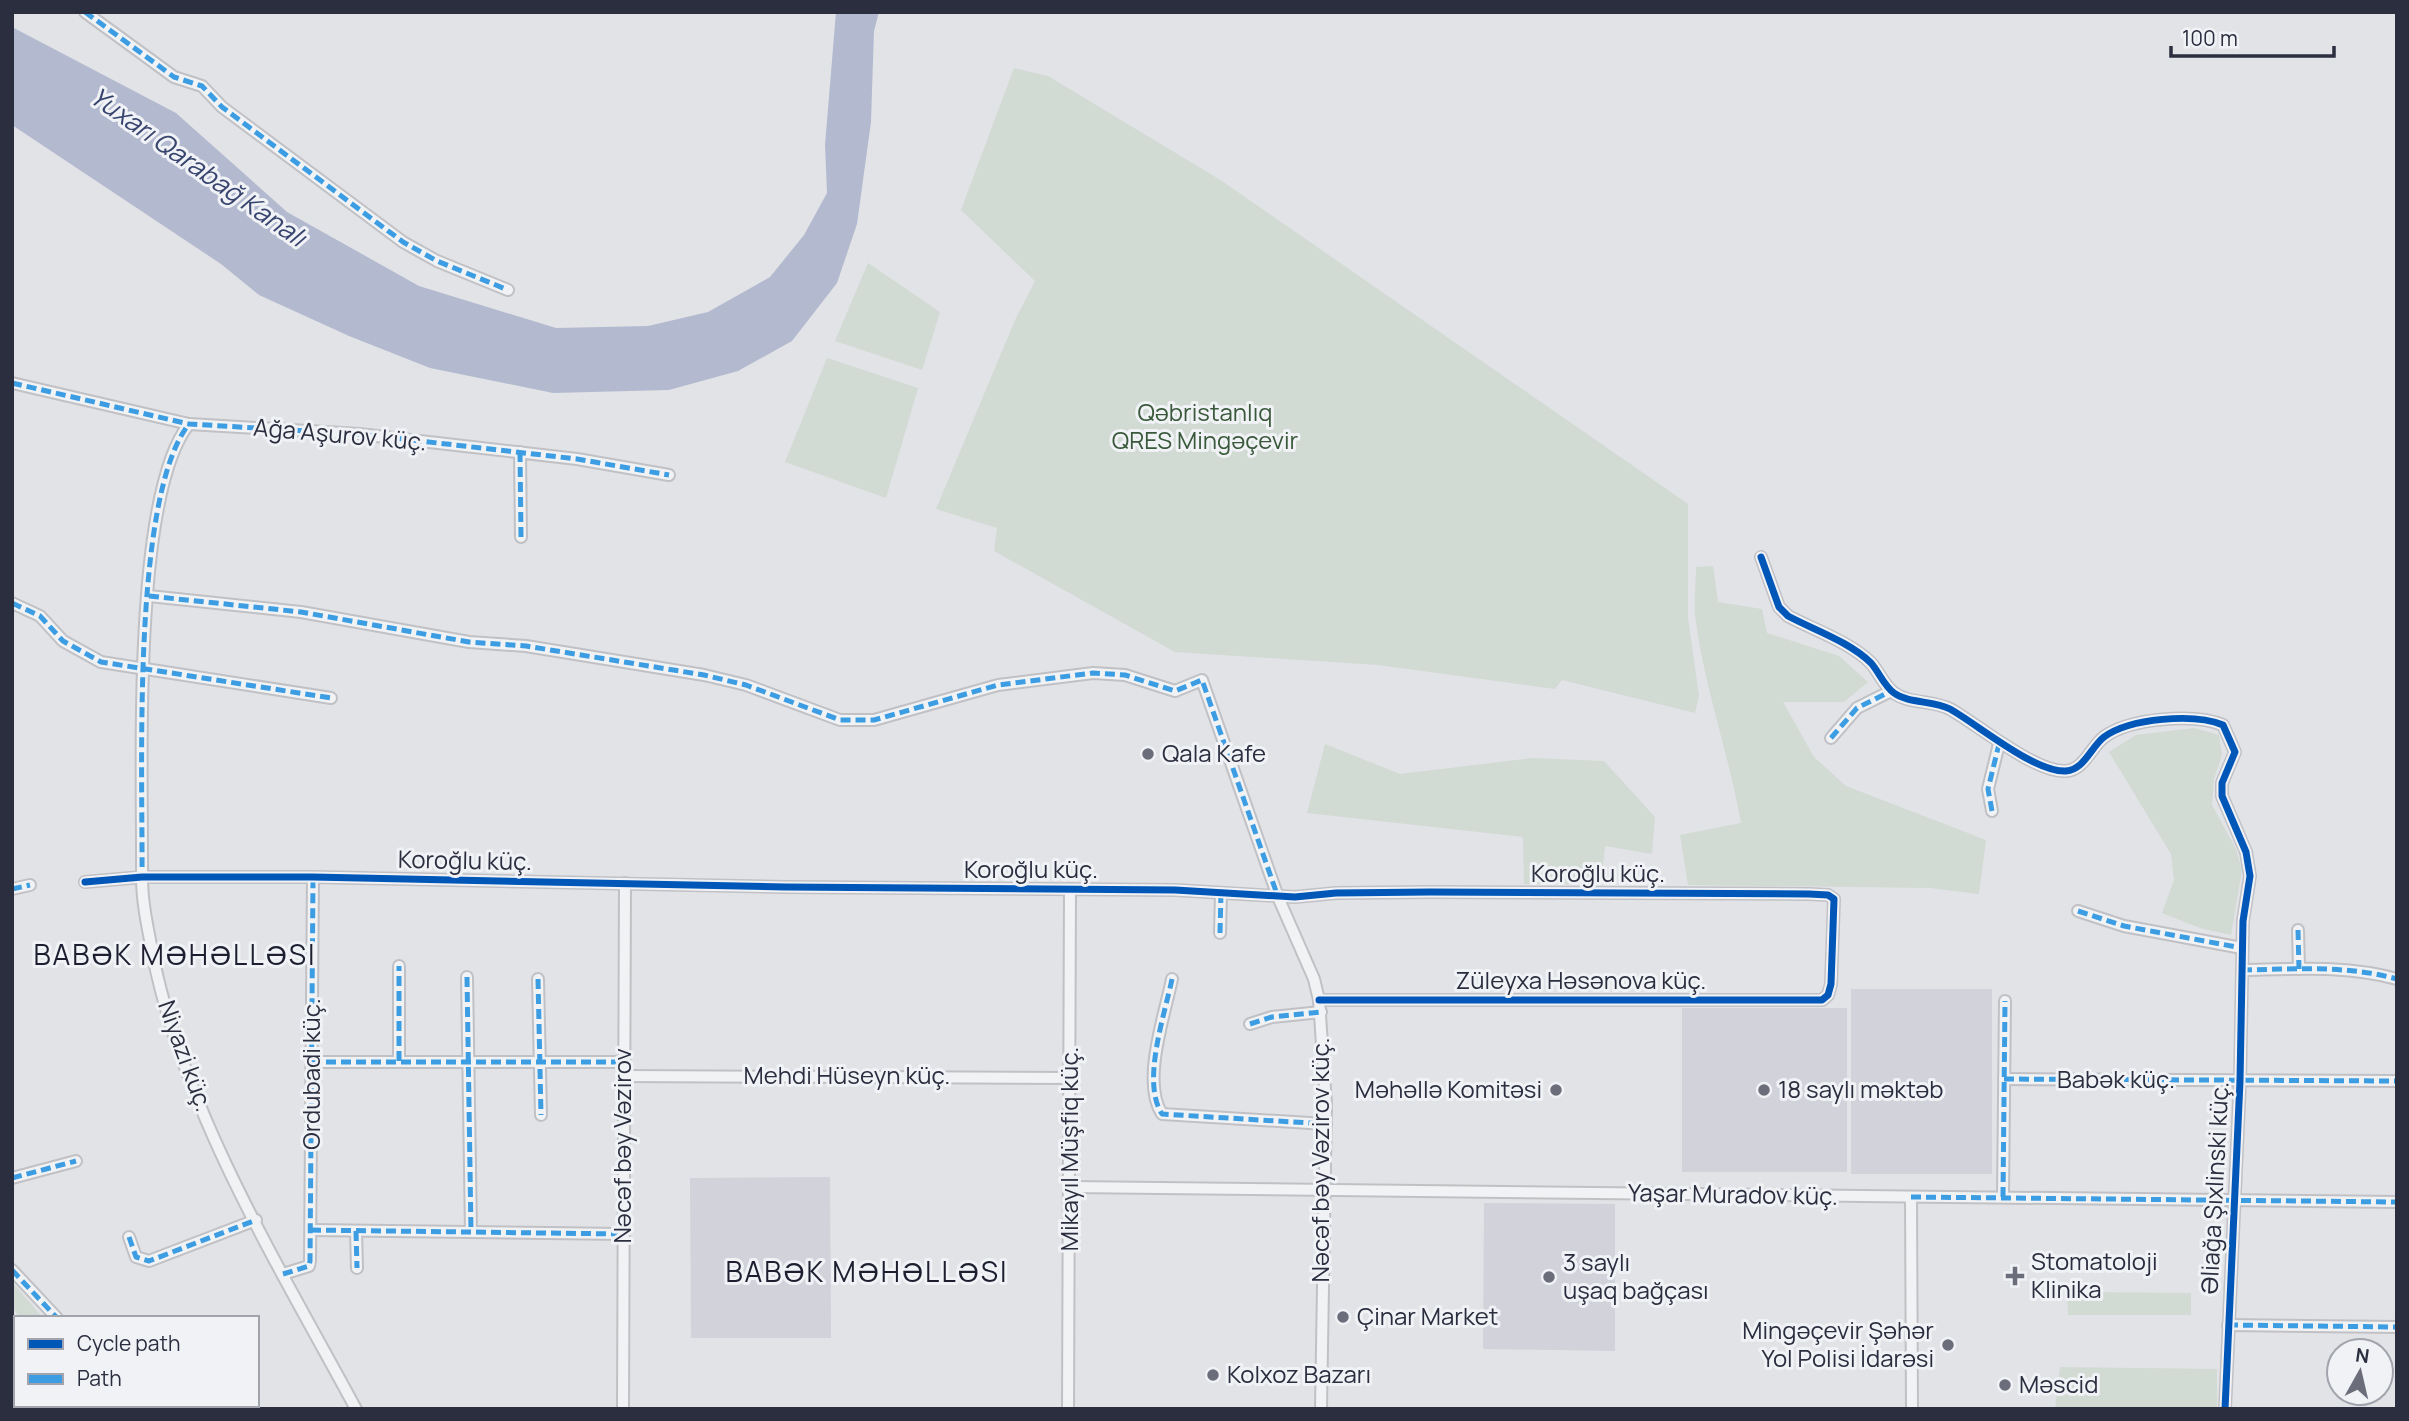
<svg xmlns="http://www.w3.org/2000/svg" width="2409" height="1421" font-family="Manrope,sans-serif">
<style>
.built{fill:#d1d2da}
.green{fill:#d1dad3}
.water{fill:#b3bacf}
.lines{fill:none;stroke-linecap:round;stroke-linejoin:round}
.street-casing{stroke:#c1c1c5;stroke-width:14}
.street{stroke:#f1f2f4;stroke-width:10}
.quiet{stroke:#3d9de3;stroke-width:5;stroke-dasharray:10 5;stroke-linecap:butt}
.cycleway-casing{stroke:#f0f2f6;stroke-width:11}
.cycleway{stroke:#0057b8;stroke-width:7}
.poi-dot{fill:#6b6d7a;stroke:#f0f2f6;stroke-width:2.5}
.labels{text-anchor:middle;stroke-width:6;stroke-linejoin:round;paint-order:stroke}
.park-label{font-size:24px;fill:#39593a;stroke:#f0f2f6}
.street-label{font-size:24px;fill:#2b2e3f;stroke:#f0f2f6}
.poi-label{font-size:24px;fill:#2b2e3f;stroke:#f0f2f6;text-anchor:start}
.water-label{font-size:26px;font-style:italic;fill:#38456f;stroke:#f0f2f6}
.quarter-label{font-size:28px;letter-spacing:2px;fill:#1d1f30;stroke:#f0f2f6}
</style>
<rect width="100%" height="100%" fill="#e2e3e7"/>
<g class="built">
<rect x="1851" y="989" width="141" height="185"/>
<rect x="1682" y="1008" width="165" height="164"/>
<path d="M830 1177 831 1338H691L690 1178Z"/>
<path d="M1484 1203 1615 1204V1351L1483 1349Z"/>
</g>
<g class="green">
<path d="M1014 68 1048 76 1222 181 1688 504V618L1699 696 1695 713 1562 680 1555 689 1378 665 1175 652 994 551 997 528 936 509 1015 320 1035 281 961 210Z"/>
<path d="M868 263 940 312 922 370 835 341Z"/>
<path d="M827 358 918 388 886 498 785 462Z"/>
<path d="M1713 566 1718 602 1762 609 1767 633 1839 656 1868 682 1844 702H1783L1814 757 1846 786 1986 840 1979 894 1930 888 1688 885 1680 835 1741 823C1729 755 1705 689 1696 622 1693 604 1696 585 1696 567Z"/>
<path d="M2194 728 2219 735 2222 755 2214 779 2212 805 2236 849 2242 870 2231 935 2200 928 2162 913 2174 880 2171 854 2109 752 2136 735Z"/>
<path d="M1325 744 1400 774 1533 758 1604 761 1655 817 1652 854 1605 846 1601 884H1524L1523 837 1307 813Z"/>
<path d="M12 1282 43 1318H20L12 1307Z"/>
<path d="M2067 1292 2191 1293V1315H2068Z"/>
<path d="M2060 1367 2217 1369V1409H2055Z"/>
</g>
<path class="water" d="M836 12H879L874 31 871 122 857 224 837 283 792 341 738 371 669 390 553 393 430 368 349 336 259 295 221 264 12 125V27L176 113 287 212 419 286 556 328 648 326 708 312 770 277 804 235 827 193 825 145Z"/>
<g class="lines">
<defs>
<g id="street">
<path d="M85 12 174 77 202 86 222 107 403 242 437 261 508 290"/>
<path d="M12 383 189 424 359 434 577 459 669 475"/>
<path d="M189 424C131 497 143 777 142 877 142 906 149 933 154 961 187 1118 280 1268 356 1409"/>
<path d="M520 452 521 537"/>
<path d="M1761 557 1779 607 1788 616C1814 630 1850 642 1871 663 1879 672 1884 686 1894 693 1909 704 1933 700 1950 709 1977 724 2035 773 2066 771 2084 770 2091 747 2104 737 2130 718 2194 713 2223 725L2235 752 2222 783V796L2246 852 2250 876 2243 921 2240 1081 2225 1409"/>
<path d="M149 596 301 612 469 642 526 646 704 675 746 685 840 720H874L998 685 1093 673 1125 675 1175 691 1202 680 1278 897 1314 979 1319 1000 1326 1104 1321 1409"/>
<path d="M12 603 40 616 63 641 101 662 331 698"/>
<path d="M1831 738 1857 708 1891 691"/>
<path d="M1992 811 1988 789 1999 744"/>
<path d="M85 882 142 877H313L785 887 1175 890 1295 897 1336 893 1430 892 1809 894 1828 895 1834 899 1831 984 1828 995 1822 1000H1319"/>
<path d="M12 889 30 885"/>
<path d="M2078 911 2124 926 2242 948"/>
<path d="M2298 930 2299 969"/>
<path d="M1220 933 1221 893"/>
<path d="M2242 970C2294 969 2347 965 2397 979"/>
<path d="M467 977 471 1232"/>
<path d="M538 979 541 1115"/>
<path d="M1172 979C1165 1014 1141 1082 1162 1114L1326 1124"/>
<path d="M1250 1024 1272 1017 1321 1012"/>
<path d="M399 1061V966"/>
<path d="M311 1062H623"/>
<path d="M622 1076 1071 1078"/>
<path d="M2004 1079 2397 1081"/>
<path d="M12 1178 76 1161"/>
<path d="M1070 1187 2397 1202"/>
<path d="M1911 1197 1912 1409"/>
<path d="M2003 1197 2005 1001"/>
<path d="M311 1230 623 1234"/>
<path d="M356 1231 357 1268"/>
<path d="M129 1237 136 1257 149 1261 256 1220"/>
<path d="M12 1270 57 1318"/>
<path d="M283 1274 309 1266 310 1261 313 877"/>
<path d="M12 1322 16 1326"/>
<path d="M2228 1325 2397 1327"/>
<path d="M73 1405 76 1409"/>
<path d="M623 1409 625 883"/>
<path d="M1068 1409 1070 889"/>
</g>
</defs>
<use href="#street" class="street-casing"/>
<use href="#street" class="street"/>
<g class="quiet">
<path d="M85 12 174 77 202 86 222 107 403 242 437 261 508 290"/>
<path d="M12 383 189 424 359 434 577 459 669 475"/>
<path d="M520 452 521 537"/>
<path d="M149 596 301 612 469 642 526 646 704 675 746 685 840 720H874L998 685 1093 673 1125 675 1175 691 1202 680 1278 897H1281"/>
<path d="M12 603 40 616 63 641 101 662 331 698"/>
<path d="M1831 738 1857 708 1891 691"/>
<path d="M1992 811 1988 789 1999 744"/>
<path d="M137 878 142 877C143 777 131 497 189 424"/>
<path d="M12 889 30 885"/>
<path d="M2078 911 2124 926 2242 948"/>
<path d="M2298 930 2299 969"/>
<path d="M1220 933 1221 893"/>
<path d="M2242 970C2294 969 2347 965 2397 979"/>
<path d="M467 977 471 1232"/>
<path d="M538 979 541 1115"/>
<path d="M1172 979C1165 1014 1141 1082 1162 1114L1326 1124"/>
<path d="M1250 1024 1272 1017 1321 1012"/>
<path d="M399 1061V966"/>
<path d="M311 1062H623"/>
<path d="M2004 1079 2397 1081"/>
<path d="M12 1178 76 1161"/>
<path d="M1911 1197 2397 1202"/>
<path d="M2003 1197 2005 1001"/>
<path d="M311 1230 623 1234"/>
<path d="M356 1231 357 1268"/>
<path d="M129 1237 136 1257 149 1261 256 1220"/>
<path d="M12 1270 57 1318"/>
<path d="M283 1274 309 1266 310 1261 313 877"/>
<path d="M2228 1325 2397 1327"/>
</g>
<defs>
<g id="cycleway">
<path d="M1761 557 1779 607 1788 616C1814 630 1850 642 1871 663 1879 672 1884 686 1894 693 1909 704 1933 700 1950 709 1977 724 2035 773 2066 771 2084 770 2091 747 2104 737 2130 718 2194 713 2223 725L2235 752 2222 783V796L2246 852 2250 876 2243 921 2240 1081 2225 1409"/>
<path d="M85 882 142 877H313L785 887 1175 890 1295 897 1336 893 1430 892 1809 894 1828 895 1834 899 1831 984 1828 995 1822 1000H1319"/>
</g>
</defs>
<use href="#cycleway" class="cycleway-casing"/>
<use href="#cycleway" class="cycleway"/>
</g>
<g class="poi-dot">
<circle cx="1148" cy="754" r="7"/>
<circle cx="1556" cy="1090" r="7"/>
<circle cx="1764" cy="1090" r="7"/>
<path d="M2011.5 1265.5h7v7h7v7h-7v7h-7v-7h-7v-7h7z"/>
<circle cx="1549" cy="1277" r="7"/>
<circle cx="1343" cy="1317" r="7"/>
<circle cx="1948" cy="1345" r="7"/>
<circle cx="1213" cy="1375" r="7"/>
<circle cx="2005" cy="1385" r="7"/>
</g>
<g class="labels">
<g class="park-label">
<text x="1205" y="421">Qəbristanlıq<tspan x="1205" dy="28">QRES Mingəçevir</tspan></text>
</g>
<g class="street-label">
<text transform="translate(340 435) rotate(5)" y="8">Ağa Aşurov küç.</text>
<text transform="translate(465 861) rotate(1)" y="8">Koroğlu küç.</text>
<text x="1031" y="878">Koroğlu küç.</text>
<text x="1598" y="882">Koroğlu küç.</text>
<text x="1581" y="989">Züleyxa Həsənova küç.</text>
<text transform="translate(185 1056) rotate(70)" y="8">Niyazi küç.</text>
<text transform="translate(312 1074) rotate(-90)" y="8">Ordubadi küç.</text>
<text x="847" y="1084">Mehdi Hüseyn küç.</text>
<text x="2116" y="1088">Babək küç.</text>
<text transform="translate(623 1146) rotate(-90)" y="8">Nəcəf bəy Vəzirov</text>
<text transform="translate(1070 1149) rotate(-90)" y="8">Mikayıl Müşfiq küç.</text>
<text transform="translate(1321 1160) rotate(-90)" y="8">Nəcəf bəy Vəzirov küç.</text>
<text transform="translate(2215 1188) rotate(-87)" y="8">Əliağa Şıxlinski küç.</text>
<text transform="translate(1733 1195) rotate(1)" y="8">Yaşar Muradov küç.</text>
</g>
<g class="poi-label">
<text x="1162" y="762">Qala Kafe</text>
<text x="1542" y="1098" text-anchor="end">Məhəllə Komitəsi</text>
<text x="1778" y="1098">18 saylı məktəb</text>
<text x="2031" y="1270">Stomatoloji<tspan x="2031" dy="28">Klinika</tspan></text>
<text x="1563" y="1271">3 saylı<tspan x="1563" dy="28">uşaq bağçası</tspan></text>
<text x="1357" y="1325">Çinar Market</text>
<text x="1934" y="1339" text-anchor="end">Mingəçevir Şəhər<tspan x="1934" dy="28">Yol Polisi İdarəsi</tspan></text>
<text x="1227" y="1383">Kolxoz Bazarı</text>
<text x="2019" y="1393">Məscid</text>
</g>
<g class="water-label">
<text transform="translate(198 167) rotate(35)" y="9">Yuxarı Qarabağ Kanalı</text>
</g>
<g class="quarter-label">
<text x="175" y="965">BABƏK MƏHƏLLƏSI</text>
<text x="867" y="1282">BABƏK MƏHƏLLƏSI</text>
</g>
</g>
<rect width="2409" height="1421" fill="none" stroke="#2b2e3f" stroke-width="28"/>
<rect x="14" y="1316" width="245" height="91" fill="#f0f2f6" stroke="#a1a4ad" stroke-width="2"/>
<rect x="28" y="1339" width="35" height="10" fill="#0057b8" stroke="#a1a4ad" stroke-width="2"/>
<text x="77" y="1351" font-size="21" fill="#2b2e3f">Cycle path</text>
<rect x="28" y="1374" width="35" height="10" fill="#3d9de3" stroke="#a1a4ad" stroke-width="2"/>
<text x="77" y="1386" font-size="21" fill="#2b2e3f">Path</text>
<g transform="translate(2360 1372) rotate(8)"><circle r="33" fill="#f0f2f6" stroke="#a1a4ad" stroke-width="2"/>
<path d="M0-5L12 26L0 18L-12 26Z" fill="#6b6d7a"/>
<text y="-10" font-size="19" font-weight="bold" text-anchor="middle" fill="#2b2e3f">N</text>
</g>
<path d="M2171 46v10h163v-10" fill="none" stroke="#2b2e3f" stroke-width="3.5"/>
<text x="2182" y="46" font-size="21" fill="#2b2e3f" stroke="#f0f2f6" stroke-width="5" paint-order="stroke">100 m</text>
</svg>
